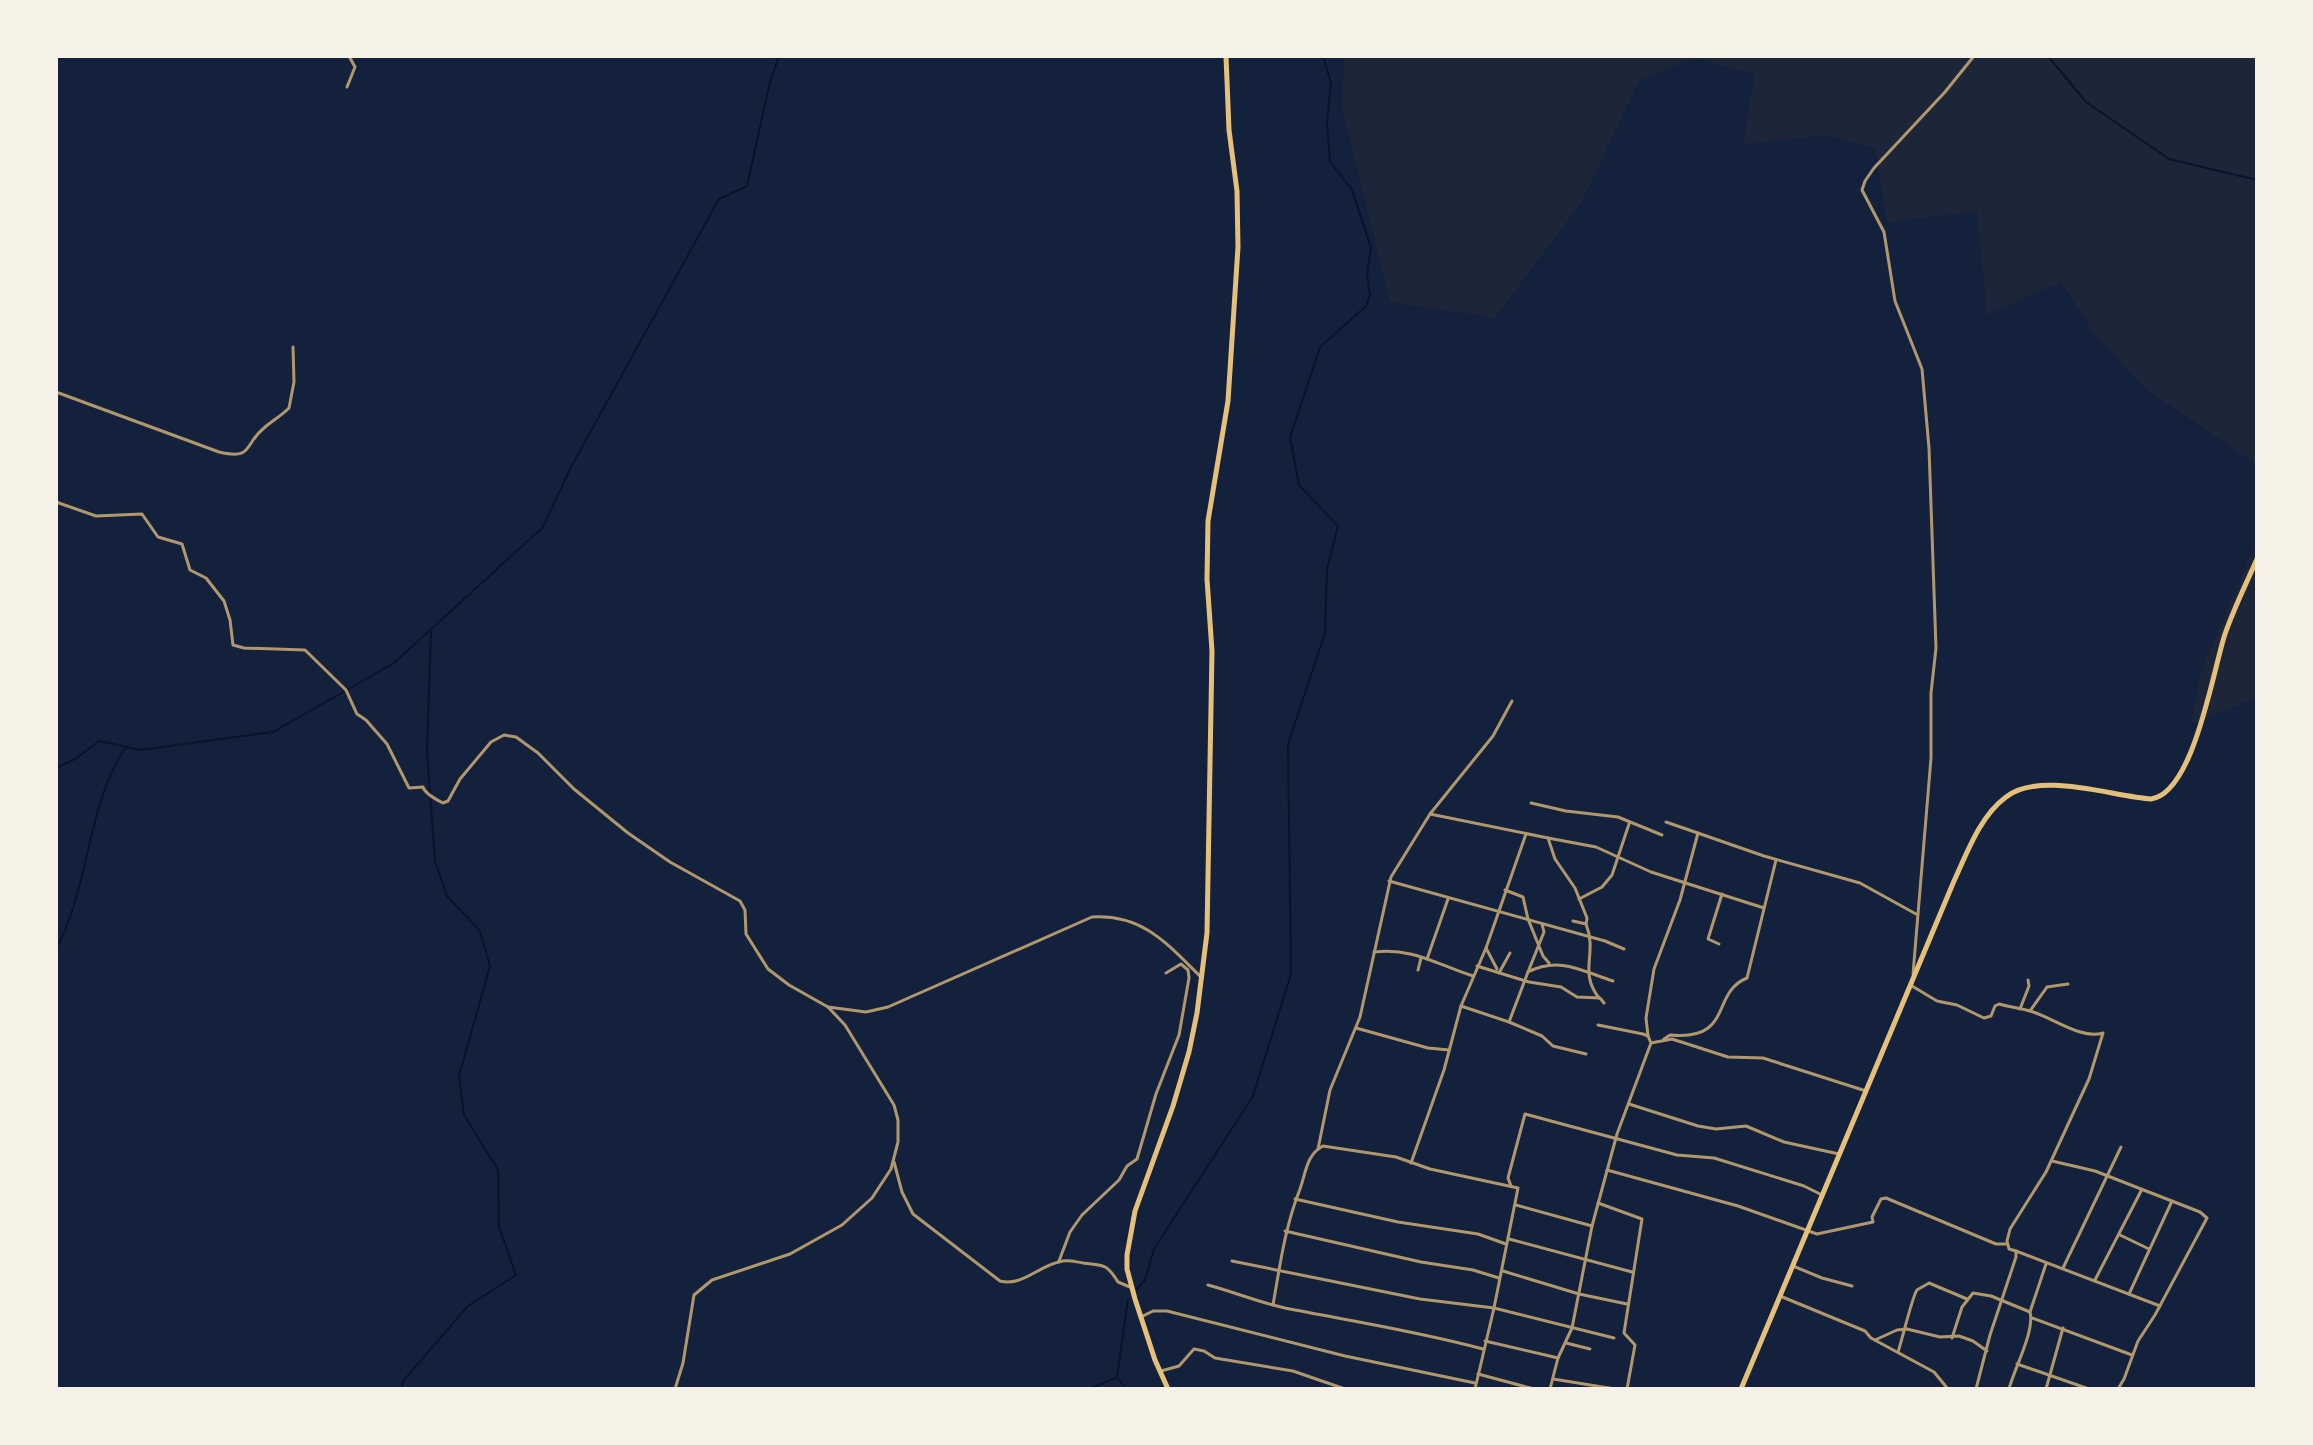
<svg xmlns="http://www.w3.org/2000/svg" width="2313" height="1445" font-family="Signika,sans-serif">
<style>
.green{fill:#1d2539}
.lines{fill:none;stroke-linecap:round;stroke-linejoin:round}
.stream{stroke:#0b132b;stroke-width:2}
.minor{stroke:#b1986c;stroke-width:3}
.secondary{stroke:#e5c07b;stroke-width:5}
.primary{stroke:#e5c07b;stroke-width:5}
</style>
<rect width="100%" height="100%" fill="#14213d"/>
<g class="green">
<path d="M1344 56H2257V465L2146 389 2095 335 2061 282 1987 315 1977 211 1887 222 1875 147 1825 135 1743 144 1755 75 1695 57 1639 81 1582 201 1495 318 1390 302 1342 107Z"/>
<path d="M2257 540V697L2191 725 2200 675Z"/>
</g>
<g class="lines">
<g class="stream">
<path d="M2048 56 2086 102 2169 159 2257 180"/>
<path d="M56 768 75 759 99 741 140 750 273 732 394 663 543 527 570 469 719 199 747 186 769 86 779 56"/>
<path d="M56 949C90 887 86 807 125 748"/>
<path d="M1134 1292 1145 1280 1154 1249 1253 1096 1291 974 1288 744 1325 633 1327 569 1338 526 1299 485 1290 437 1320 347 1366 306 1370 295 1367 274 1371 248 1352 190 1330 162 1327 123 1331 83 1323 56"/>
<path d="M1117 1377 1126 1389"/>
<path d="M402 1389 403 1381 468 1306 516 1275 499 1227 498 1170 464 1115 459 1076 490 966 480 931 447 896 435 861 427 752 431 632"/>
<path d="M1090 1389 1117 1377 1128 1299"/>
</g>
<g class="minor">
<path d="M347 87 355 67 349 56"/>
<path d="M56 392 219 452C254 460 243 445 264 428 272 421 281 416 289 408L294 382 293 347"/>
<path d="M56 502 96 516 142 514 158 537 182 544 190 570 206 578 224 601 230 620 233 645 244 648 305 650 346 690 357 714 366 720 387 744 409 788 423 787C425 794 437 800 443 803L448 801 460 779 491 742 504 735 516 737 538 753 574 789 628 833 670 862 740 901 745 910 746 934 768 969 789 985 828 1007 845 1025 894 1105 898 1120V1142L891 1169 872 1198 842 1225 790 1254 712 1280 694 1295 683 1363 675 1389"/>
<path d="M1531 803 1566 811 1618 817 1662 835"/>
<path d="M1430 814 1548 838 1555 859 1575 888 1587 918 1586 924"/>
<path d="M1666 822 1764 856 1860 883 1916 914"/>
<path d="M1548 838 1596 847 1651 872 1764 908"/>
<path d="M1389 881 1605 941 1624 949"/>
<path d="M1505 890 1523 897 1528 919 1543 956 1549 963"/>
<path d="M1579 899 1602 887 1612 875 1629 824"/>
<path d="M1573 921 1586 924C1598 954 1578 971 1599 998"/>
<path d="M1719 944 1708 939 1722 894"/>
<path d="M1486 948 1497 969"/>
<path d="M1374 952C1412 947 1438 965 1473 976"/>
<path d="M1427 959 1448 899"/>
<path d="M1477 966 1529 982 1561 987 1577 997 1600 998 1604 1003"/>
<path d="M1418 970 1421 958"/>
<path d="M1528 972 1544 932 1542 924"/>
<path d="M1499 973 1510 953"/>
<path d="M1913 974 1931 758V693L1936 648 1929 448 1922 369 1895 301 1884 232 1862 190 1865 181 1874 168 1945 92 1974 56"/>
<path d="M1912 986 1937 1001 1957 1005 1984 1018 1991 1016 1995 1006 1999 1004C2009 1007 2020 1008 2030 1011 2052 1017 2081 1040 2103 1033L2089 1079 2046 1172 2010 1229 2007 1241 2009 1249 2016 1251V1257L1990 1335 1976 1389"/>
<path d="M1461 1006 1509 1022 1542 1036 1553 1046 1586 1054"/>
<path d="M828 1007 866 1012 888 1007 1092 917C1144 914 1168 945 1202 978"/>
<path d="M2020 1009 2029 986 2028 980"/>
<path d="M2030 1011 2047 987 2068 984"/>
<path d="M1509 1022 1528 972C1559 956 1582 971 1613 981"/>
<path d="M1356 1028 1428 1048 1449 1050"/>
<path d="M1648 1036 1646 1018 1654 969 1680 900 1698 833"/>
<path d="M1664 1039 1670 1035C1734 1041 1710 993 1747 978L1776 860"/>
<path d="M1651 1043 1672 1039 1728 1057 1763 1058 1866 1091"/>
<path d="M1629 1104 1698 1126 1716 1129 1746 1126 1784 1142 1839 1154"/>
<path d="M1318 1149 1330 1090 1360 1017 1391 877 1430 814 1493 736 1512 701"/>
<path d="M2052 1161 2095 1171 2200 1212 2207 1218 2155 1315 2138 1341 2124 1379 2118 1389"/>
<path d="M894 1162 902 1192 913 1214 1000 1281C1021 1287 1039 1266 1059 1262 1067 1259 1076 1262 1083 1263 1104 1265 1107 1264 1118 1282L1130 1287"/>
<path d="M1411 1163 1444 1070 1461 1006 1486 948 1526 834"/>
<path d="M1607 1170 1738 1206 1817 1234 1873 1222 1872 1217 1881 1199 1886 1198 1996 1244H2006"/>
<path d="M1511 1186 1508 1178 1525 1114 1677 1155 1714 1158 1804 1186 1822 1195"/>
<path d="M1295 1199 1398 1222 1478 1234 1506 1244"/>
<path d="M1598 1203 1642 1219 1624 1333 1635 1345 1627 1389"/>
<path d="M1516 1205 1592 1226"/>
<path d="M1285 1231 1421 1262 1473 1270 1499 1278"/>
<path d="M2120 1235 2149 1249"/>
<path d="M1509 1239 1632 1272"/>
<path d="M2016 1251 2160 1306"/>
<path d="M1059 1261 1070 1232 1082 1215 1119 1180 1127 1166 1137 1159 1156 1094 1179 1035 1189 978 1188 970 1181 964 1166 973"/>
<path d="M1232 1261 1420 1299 1494 1308 1614 1338"/>
<path d="M1793 1266 1822 1278 1852 1286"/>
<path d="M2063 1268 2121 1147"/>
<path d="M1503 1271 1579 1294 1627 1304"/>
<path d="M2095 1280 2141 1191"/>
<path d="M1208 1285C1234 1292 1258 1302 1285 1308 1351 1321 1417 1331 1483 1349"/>
<path d="M2129 1294 2172 1201"/>
<path d="M1780 1296 1865 1331 1871 1338 1934 1372 1948 1389"/>
<path d="M1273 1305C1280 1265 1285 1227 1300 1189 1306 1173 1306 1155 1323 1146L1396 1157 1430 1169 1518 1188 1494 1308 1475 1389"/>
<path d="M1141 1317 1153 1311H1167L1345 1356 1475 1383"/>
<path d="M2032 1318 2132 1355"/>
<path d="M1952 1338 1962 1307 1973 1293 1991 1296 2030 1312"/>
<path d="M1875 1340 1897 1330 1907 1329 1940 1337 1959 1336 1973 1341 1987 1351"/>
<path d="M1485 1341 1558 1358"/>
<path d="M1566 1343 1590 1349"/>
<path d="M1898 1352C1902 1340 1913 1294 1917 1290 1918 1289 1928 1284 1929 1283L1967 1299"/>
<path d="M2017 1364 2089 1389"/>
<path d="M1161 1371 1179 1366 1194 1349 1204 1351 1215 1358 1293 1371 1345 1389"/>
<path d="M1478 1374 1534 1389"/>
<path d="M1553 1379 1615 1389"/>
<path d="M1550 1389 1558 1358 1572 1328 1592 1226 1617 1134 1651 1043 1648 1036 1643 1034 1598 1025"/>
<path d="M2009 1389C2014 1369 2035 1331 2030 1312L2046 1264"/>
<path d="M2046 1389 2063 1328"/>
</g>
<path class="secondary" d="M1741 1389 1954 881C1967 853 1980 816 2006 797 2039 771 2111 796 2151 799 2194 793 2213 670 2225 634 2234 608 2246 584 2257 559"/>
<path class="primary" d="M1168 1389 1155 1360 1135 1299 1127 1269V1255L1135 1211 1173 1106 1189 1052 1197 1013 1207 933 1212 651 1207 579 1208 521 1228 401 1238 247 1237 191 1229 130 1226 56"/>
</g>
<rect width="2313" height="1445" fill="none" stroke="#f6f1e7" stroke-width="116"/>
</svg>
